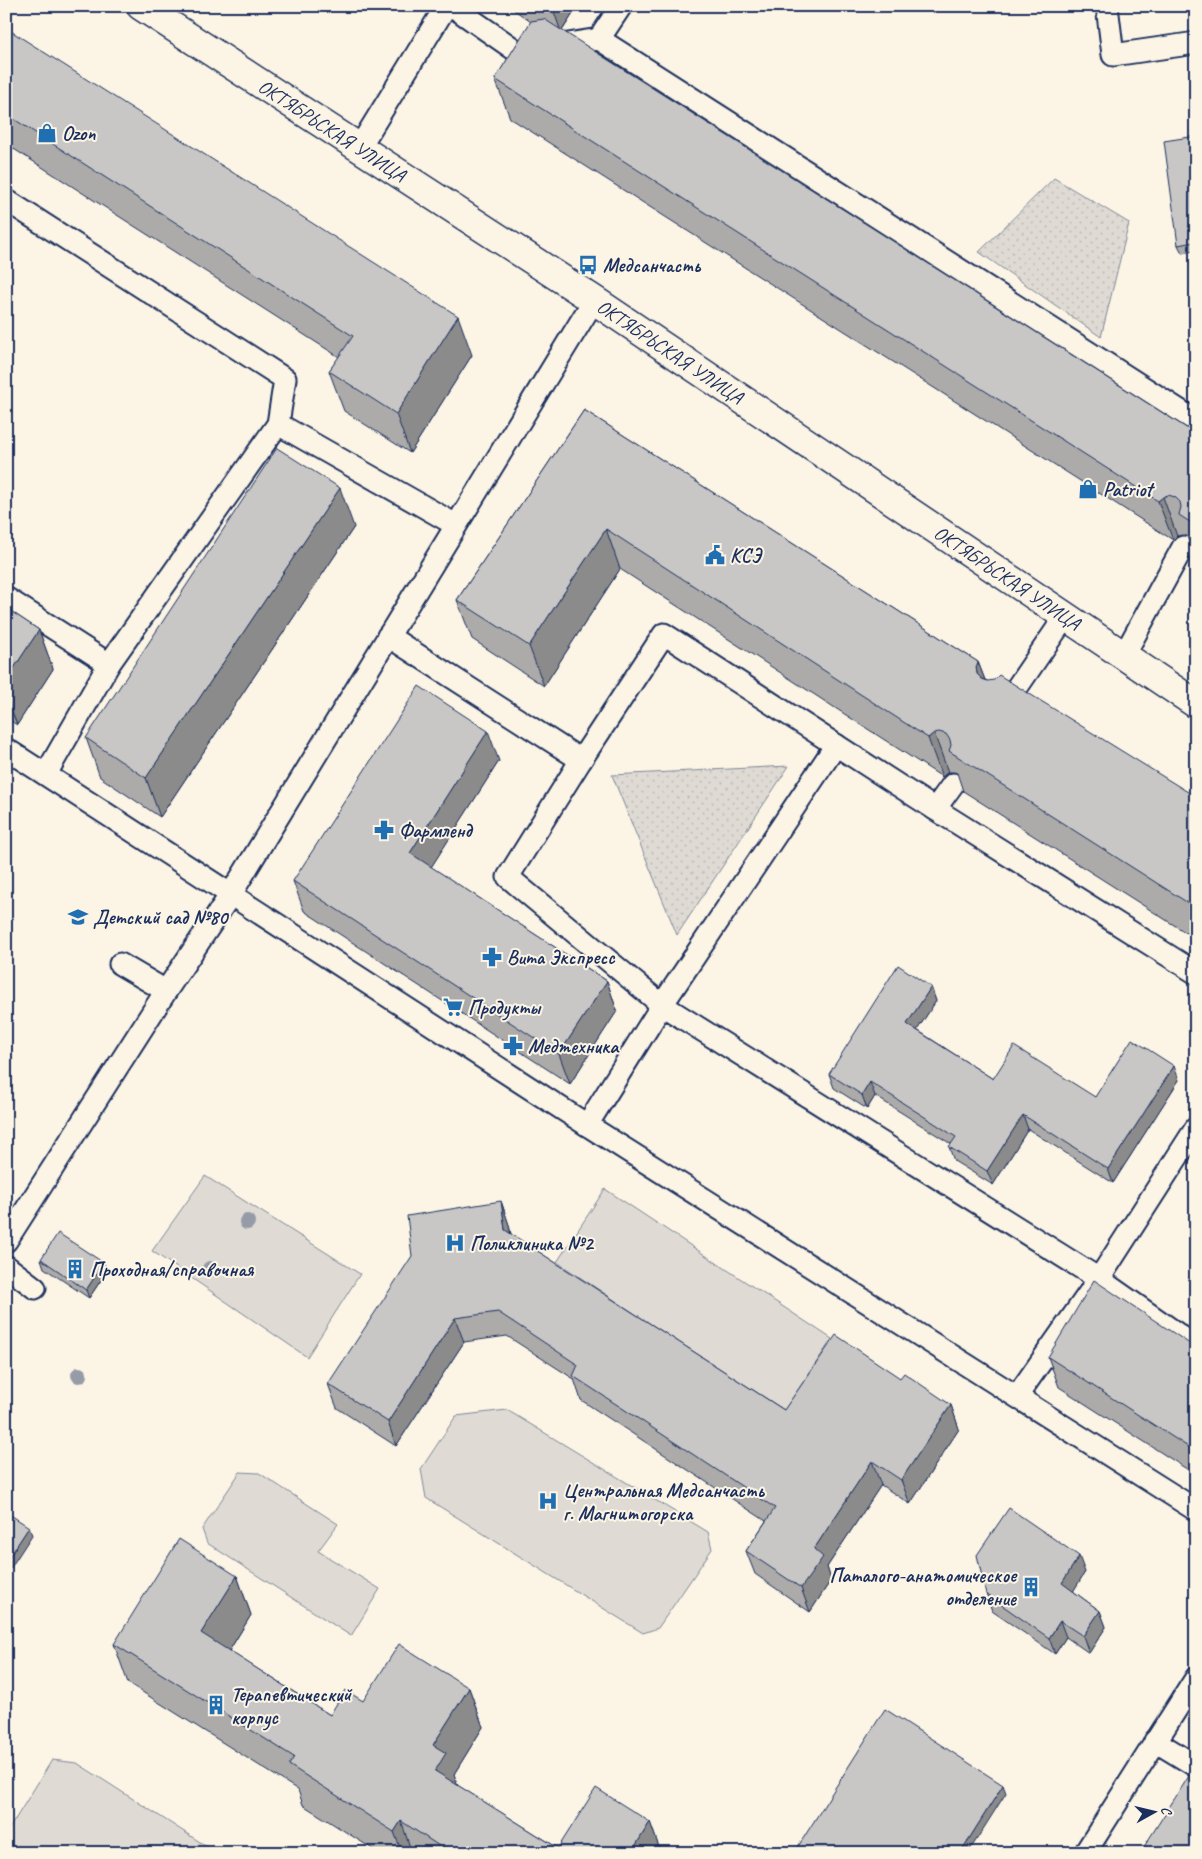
<svg xmlns="http://www.w3.org/2000/svg" width="1202" height="1859" font-family="Caveat,sans-serif">
<style>
.green{fill:#dfdbd4;stroke:#7d8599}
.park{fill:url(#park-dots);stroke:#7d8599}
.lines{fill:none;stroke-linecap:round;stroke-linejoin:round}
.service-casing{stroke:#1b2f5e;stroke-width:25}
.secondary-casing{stroke:#1b2f5e;stroke-width:31}
.service{stroke:#fcf5e5;stroke-width:21}
.secondary{stroke:#fcf5e5;stroke-width:28}
.tree{fill:#969ba8}
.wall{fill:#acabaa;stroke:#1b2f5e}
.shaded-wall{fill:#8c8b8b;stroke:#1b2f5e}
.building{fill:#c8c7c6;stroke:#1b2f5e}
.labels{text-anchor:middle;stroke-width:4;stroke-linejoin:round;paint-order:stroke}
.street-label{font-size:20px;fill:#1b2f5e;stroke:#fcf5e5}
.poi-label{font-size:20px;font-weight:bold;fill:#1b2f5e;stroke:#fcf5e5;text-anchor:start}
</style>
<defs>
<pattern id="park-dots" width="8" height="8" patternUnits="userSpaceOnUse" patternTransform="scale(1.25)"><rect width="8" height="8" fill="#dfdbd4"/><path d="M2 2h.1M6 6h.1" fill="none" stroke="#bfbcb8" stroke-width="1.8" stroke-linecap="round"/></pattern>
</defs>
<rect width="100%" height="100%" fill="#fcf5e5"/>
<filter id="ink" filterUnits="userSpaceOnUse"><feTurbulence type="fractalNoise" baseFrequency=".02" numOctaves="2"/><feDisplacementMap in="SourceGraphic" scale="10" xChannelSelector="R" yChannelSelector="G"/><feConvolveMatrix kernelMatrix="1 2 1 2 8 2 1 2 1" color-interpolation-filters="sRGB"/></filter>
<g filter="url(#ink)">
<g class="green">
<path d="M205 1176 360 1274 307 1357 152 1251Z"/>
<path d="M605 1189 832 1339 783 1412 557 1262Z"/>
<path d="M507 1410 708 1532 712 1549 658 1628 643 1633 426 1498 421 1469 456 1416Z"/>
<path d="M240 1472 259 1473 338 1524 318 1551 380 1589 351 1636 207 1543 202 1529Z"/>
<path d="M52 1760 77 1763 217 1853H6V1834Z"/>
</g>
<g class="park">
<path d="M1054 178 1129 223 1101 337 979 252Z"/>
<path d="M789 766 677 935 612 775Z"/>
</g>
<g class="lines">
<defs>
<g id="service">
<path d="M452 6 518 52 599 39 1196 421"/>
<path d="M1107 6 1113 55 1196 43"/>
<path d="M599 39 621 6"/>
<path d="M359 148 446 6"/>
<path d="M6 200 285 379 278 424 456 525"/>
<path d="M6 598 109 664"/>
<path d="M388 636 581 760"/>
<path d="M1123 657 1183 547"/>
<path d="M1003 708 1065 617"/>
<path d="M6 749 587 1125 1196 1510"/>
<path d="M46 774 109 664 278 424"/>
<path d="M935 809 953 784"/>
<path d="M120 964 166 991"/>
<path d="M1196 973 935 809 664 634 581 760 508 877 662 1005 1099 1279 1196 1347"/>
<path d="M587 1125 662 1005 836 745"/>
<path d="M6 1241 166 991 231 894 594 300"/>
<path d="M6 1266 35 1288"/>
<path d="M1017 1396 1099 1279 1196 1128"/>
<path d="M1155 1741 1196 1766"/>
<path d="M1085 1853 1196 1678"/>
</g>
<g id="secondary">
<path id="s1" d="M141 6 594 300 1196 704"/>
</g>
</defs>
<use href="#service" class="service-casing"/>
<use href="#secondary" class="secondary-casing"/>
<use href="#service" class="service"/>
<use href="#secondary" class="secondary"/>
</g>
<g class="tree">
<circle cx="247" cy="1222" r="8"/>
<circle cx="210" cy="1269" r="8"/>
<circle cx="79" cy="1375" r="8"/>
</g>
<g class="wall">
<path d="M509 6H578L562 31 1196 434V556L1193 554 1187 536 1182 535 1177 536 1173 540 510 118 495 79 531 22Z"/>
<path d="M6 28 472 355 410 453 344 411 329 371 339 357 6 144Z"/>
<path d="M1196 136 1195 251 1182 253 1178 245Z"/>
<path d="M584 410 978 662 985 680 1196 797V939L963 791 957 773 954 772H948L942 777 620 569 544 686 472 639 457 600Z"/>
<path d="M354 527 160 817 100 777 86 738Z"/>
<path d="M6 608 39 630 53 669 17 725 6 718Z"/>
<path d="M499 761 431 867 607 981 617 1011 570 1084 304 911 293 881Z"/>
<path d="M931 987 936 1001 917 1030 993 1079 1095 1097 1179 1080 1113 1183 1028 1129 993 1185 954 1161 949 1147 951 1144 875 1096 867 1109 834 1088 829 1074Z"/>
<path d="M501 1201 509 1225 511 1234 784 1410 900 1378 951 1405 959 1429 910 1504 881 1485 827 1567 831 1580 810 1612 755 1574 746 1551 766 1521 581 1400 574 1379 507 1336 464 1342 396 1446 337 1408 328 1384Z"/>
<path d="M41 1259 107 1271 89 1298 44 1268Z"/>
<path d="M1196 1348V1475L1059 1387 1048 1357Z"/>
<path d="M1085 1572 1073 1591 1100 1611 1106 1627 1089 1653 1066 1637 1055 1654 992 1611 986 1594Z"/>
<path d="M237 1576 251 1615 229 1651 330 1715 363 1701 469 1688 483 1727 454 1774 457 1785 558 1848 650 1822 661 1853H379L303 1805 298 1790 128 1683 114 1644Z"/>
</g>
<g class="shaded-wall">
<path d="M552 6H578L561 32Z"/>
<path d="M458 316 472 355 410 453 396 414Z"/>
<path d="M340 488 354 527 160 817 146 778Z"/>
<path d="M1163 497 1177 536 1173 540 1158 501Z"/>
<path d="M606 529 620 569 544 686 529 646Z"/>
<path d="M39 630 53 669 17 725 6 696V680Z"/>
<path d="M978 662 993 701 977 674 976 667Z"/>
<path d="M488 731 499 761 421 883 410 853Z"/>
<path d="M934 733 948 772 942 777 928 738Z"/>
<path d="M607 981 617 1011 570 1084 559 1054Z"/>
<path d="M931 987 936 1001 912 1038 907 1024Z"/>
<path d="M1174 1066 1179 1080 1113 1183 1108 1169Z"/>
<path d="M870 1082 875 1096 867 1109 862 1095Z"/>
<path d="M1023 1115 1028 1129 993 1185 987 1171Z"/>
<path d="M501 1201 509 1225 514 1254 505 1230Z"/>
<path d="M104 1263 107 1271 89 1298 86 1290Z"/>
<path d="M455 1318 464 1342 396 1446 388 1422Z"/>
<path d="M951 1405 959 1429 910 1504 901 1480Z"/>
<path d="M872 1461 881 1485 827 1567 831 1580 810 1612 801 1588 814 1549Z"/>
<path d="M29 1527 32 1535 6 1575V1562Z"/>
<path d="M1079 1556 1085 1572 1068 1600 1062 1583Z"/>
<path d="M237 1576 251 1615 216 1672 201 1633Z"/>
<path d="M1100 1611 1106 1627 1089 1653 1083 1636Z"/>
<path d="M1060 1621 1066 1637 1055 1654 1049 1638Z"/>
<path d="M469 1688 483 1727 454 1774 460 1792 435 1771 433 1745Z"/>
<path d="M1003 1785 1006 1793 968 1853H960Z"/>
<path d="M401 1821 412 1853H402L394 1832Z"/>
<path d="M650 1822 661 1853H631Z"/>
</g>
<g class="building">
<path d="M544 19 1196 434V526L1179 515 1181 507 1180 502 1175 497 1168 495 1163 497 1158 501 495 79 531 21Z"/>
<path d="M6 28 458 316 396 414 329 371 353 336 6 114Z"/>
<path d="M1196 136V256L1194 242 1178 245 1164 141Z"/>
<path d="M584 410 978 662 976 667 977 674 982 679 988 681 994 680 999 675 1196 797V908L949 751 951 745 950 740 946 734 939 732 934 733 928 738 606 529 529 646 457 600Z"/>
<path d="M277 448 340 488 146 778 86 738Z"/>
<path d="M6 608 39 630 6 680Z"/>
<path d="M419 686 488 731 410 853 607 981 559 1054 293 881Z"/>
<path d="M898 965 931 987 907 1024 993 1079 1014 1046 1095 1097 1132 1039 1174 1066 1108 1169 1023 1115 987 1171 949 1147 956 1137 870 1082 862 1095 829 1074Z"/>
<path d="M501 1201 505 1230 784 1410 836 1335 900 1378 904 1373 951 1405 901 1480 872 1461 814 1549 823 1557 801 1588 746 1551 775 1508 573 1376 578 1365 498 1312 455 1318 388 1422 328 1384 412 1256 407 1216Z"/>
<path d="M58 1233 104 1263 86 1290 41 1259Z"/>
<path d="M1094 1280 1196 1348V1452L1048 1357Z"/>
<path d="M1009 1508 1079 1556 1062 1583 1100 1611 1083 1636 1060 1621 1049 1638 986 1594 977 1555Z"/>
<path d="M6 1512 29 1527 6 1562Z"/>
<path d="M179 1539 237 1576 201 1633 330 1715 345 1690 363 1701 399 1644 469 1688 433 1745 446 1753 435 1771 558 1848 596 1788 650 1822 631 1853H450L401 1821 394 1832 289 1765 294 1757 114 1644Z"/>
<path d="M885 1709 1003 1785 960 1853H794Z"/>
<path d="M1196 1765V1853H1140Z"/>
</g>
</g>
<defs>
<symbol id="shop-bare" viewBox="-9 -9 18 18"><path d="M-5-2.5h2.3a2.7 3.5 0 0 1 5.4 0H5L5.5 6h-11ZM-1.5-2.5h3a1.5 2.3 0 0 0-3 0Z" fill="#1f6fb2" stroke="#fcf5e5" stroke-width="2.5" paint-order="stroke"/></symbol>
<symbol id="bus-bare" viewBox="-9 -9 18 18"><path d="M-5-6H5V4H4V6H2V4H-2V6H-4V4H-5ZM-3.5-4V0h7V-4ZM-3.5 1.2v1.5H-2V1.2ZM2 1.2v1.5H3.5V1.2Z" fill="#1f6fb2" stroke="#fcf5e5" stroke-width="2.5" paint-order="stroke"/></symbol>
<symbol id="civic-bare" viewBox="-9 -9 18 18"><path d="M-.6-6.5H3V-4.5H.6V-3L4-1V1h2V6H-6V1h2V-1L-.6-3ZM-1.2 2.5V6h2.4V2.5Z" fill="#1f6fb2" stroke="#fcf5e5" stroke-width="2.5" paint-order="stroke"/></symbol>
<symbol id="pharmacy-bare" viewBox="-9 -9 18 18"><path d="M-2-6h4v4h4v4h-4v4h-4v-4h-4v-4h4Z" fill="#1f6fb2" stroke="#fcf5e5" stroke-width="2.5" paint-order="stroke"/></symbol>
<symbol id="school-bare" viewBox="-9 -9 18 18"><path d="M0-5L7-2L0 1L-7-2ZM-4 1L0 2.5L4 1V4Q0 6-4 4Z" fill="#1f6fb2" stroke="#fcf5e5" stroke-width="2.5" paint-order="stroke"/></symbol>
<symbol id="supermarket-bare" viewBox="-9 -9 18 18"><path d="M-6-5.5h2.5l.6 2H6L4.5 2H-2.5L-4.4-4H-6ZM-1.5 3.2a1.3 1.3 0 1 0 .1 0ZM3 3.2a1.3 1.3 0 1 0 .1 0Z" fill="#1f6fb2" stroke="#fcf5e5" stroke-width="2.5" paint-order="stroke"/></symbol>
<symbol id="hospital-bare" viewBox="-9 -9 18 18"><path d="M-5-5h3v3.5h4V-5h3V5h-3V1.5h-4V5h-3Z" fill="#1f6fb2" stroke="#fcf5e5" stroke-width="2.5" paint-order="stroke"/></symbol>
<symbol id="building-bare" viewBox="-9 -9 18 18"><path d="M-4-6H4V6H1V3H-1V6H-4ZM-2.5-4.3h1.7v1.8h-1.7ZM.8-4.3h1.7v1.8H.8ZM-2.5-1h1.7V.8h-1.7ZM.8-1h1.7V.8H.8Z" fill="#1f6fb2" stroke="#fcf5e5" stroke-width="2.5" paint-order="stroke"/></symbol>
</defs>
<g fill-rule="evenodd">
<use href="#shop-bare" x="33" y="119" width="28" height="28"/>
<use href="#bus-bare" x="574" y="251" width="28" height="28"/>
<use href="#shop-bare" x="1074" y="475" width="28" height="28"/>
<use href="#civic-bare" x="701" y="541" width="28" height="28"/>
<use href="#pharmacy-bare" x="370" y="816" width="28" height="28"/>
<use href="#school-bare" x="64" y="903" width="28" height="28"/>
<use href="#pharmacy-bare" x="478" y="943" width="28" height="28"/>
<use href="#supermarket-bare" x="439" y="993" width="28" height="28"/>
<use href="#pharmacy-bare" x="499" y="1032" width="28" height="28"/>
<use href="#hospital-bare" x="441" y="1229" width="28" height="28"/>
<use href="#building-bare" x="61" y="1255" width="28" height="28"/>
<use href="#hospital-bare" x="534" y="1487" width="28" height="28"/>
<use href="#building-bare" x="1017" y="1573" width="28" height="28"/>
<use href="#building-bare" x="202" y="1691" width="28" height="28"/>
</g>
<g class="labels">
<g class="street-label">
<text dy="7" stroke="none"><textPath href="#s1" startOffset="228">ОКТЯБРЬСКАЯ УЛИЦА</textPath></text>
<text dy="7" stroke="none"><textPath href="#s1" startOffset="632">ОКТЯБРЬСКАЯ УЛИЦА</textPath></text>
<text dy="7" stroke="none"><textPath href="#s1" startOffset="1038">ОКТЯБРЬСКАЯ УЛИЦА</textPath></text>
</g>
<g class="poi-label">
<text x="62" y="140">Ozon</text>
<text x="603" y="272">Медсанчасть</text>
<text x="1103" y="496">Patriot</text>
<text x="730" y="562">КСЭ</text>
<text x="399" y="837">Фармленд</text>
<text x="93" y="924">Детский сад №80</text>
<text x="507" y="964">Вита Экспресс</text>
<text x="468" y="1014">Продукты</text>
<text x="528" y="1053">Медтехника</text>
<text x="470" y="1250">Поликлиника №2</text>
<text x="90" y="1276">Проходная/справочная</text>
<text x="563" y="1497">Центральная Медсанчасть<tspan x="563" dy="23">г. Магнитогорска</tspan></text>
<text x="1016" y="1582" text-anchor="end">Паталого-анатомическое<tspan x="1016" dy="23">отделение</tspan></text>
<text x="231" y="1701">Терапевтический<tspan x="231" dy="23">корпус</tspan></text>
</g>
</g>
<rect width="1202" height="1859" fill="none" stroke="#fcf5e5" stroke-width="25"/>
<rect x="12" y="12" width="1177" height="1834" fill="none" stroke="#1b2f5e" stroke-width="2" filter="url(#ink)"/>
<g transform="translate(1154 1812) rotate(82)" stroke="#fcf5e5" stroke-width="4" paint-order="stroke">
<path d="M0-4L9 19L0 12L-9 19Z" fill="#1b2f5e"/>
<text y="-8" font-size="14" font-weight="bold" text-anchor="middle" fill="#1b2f5e">С</text>
</g>
</svg>
